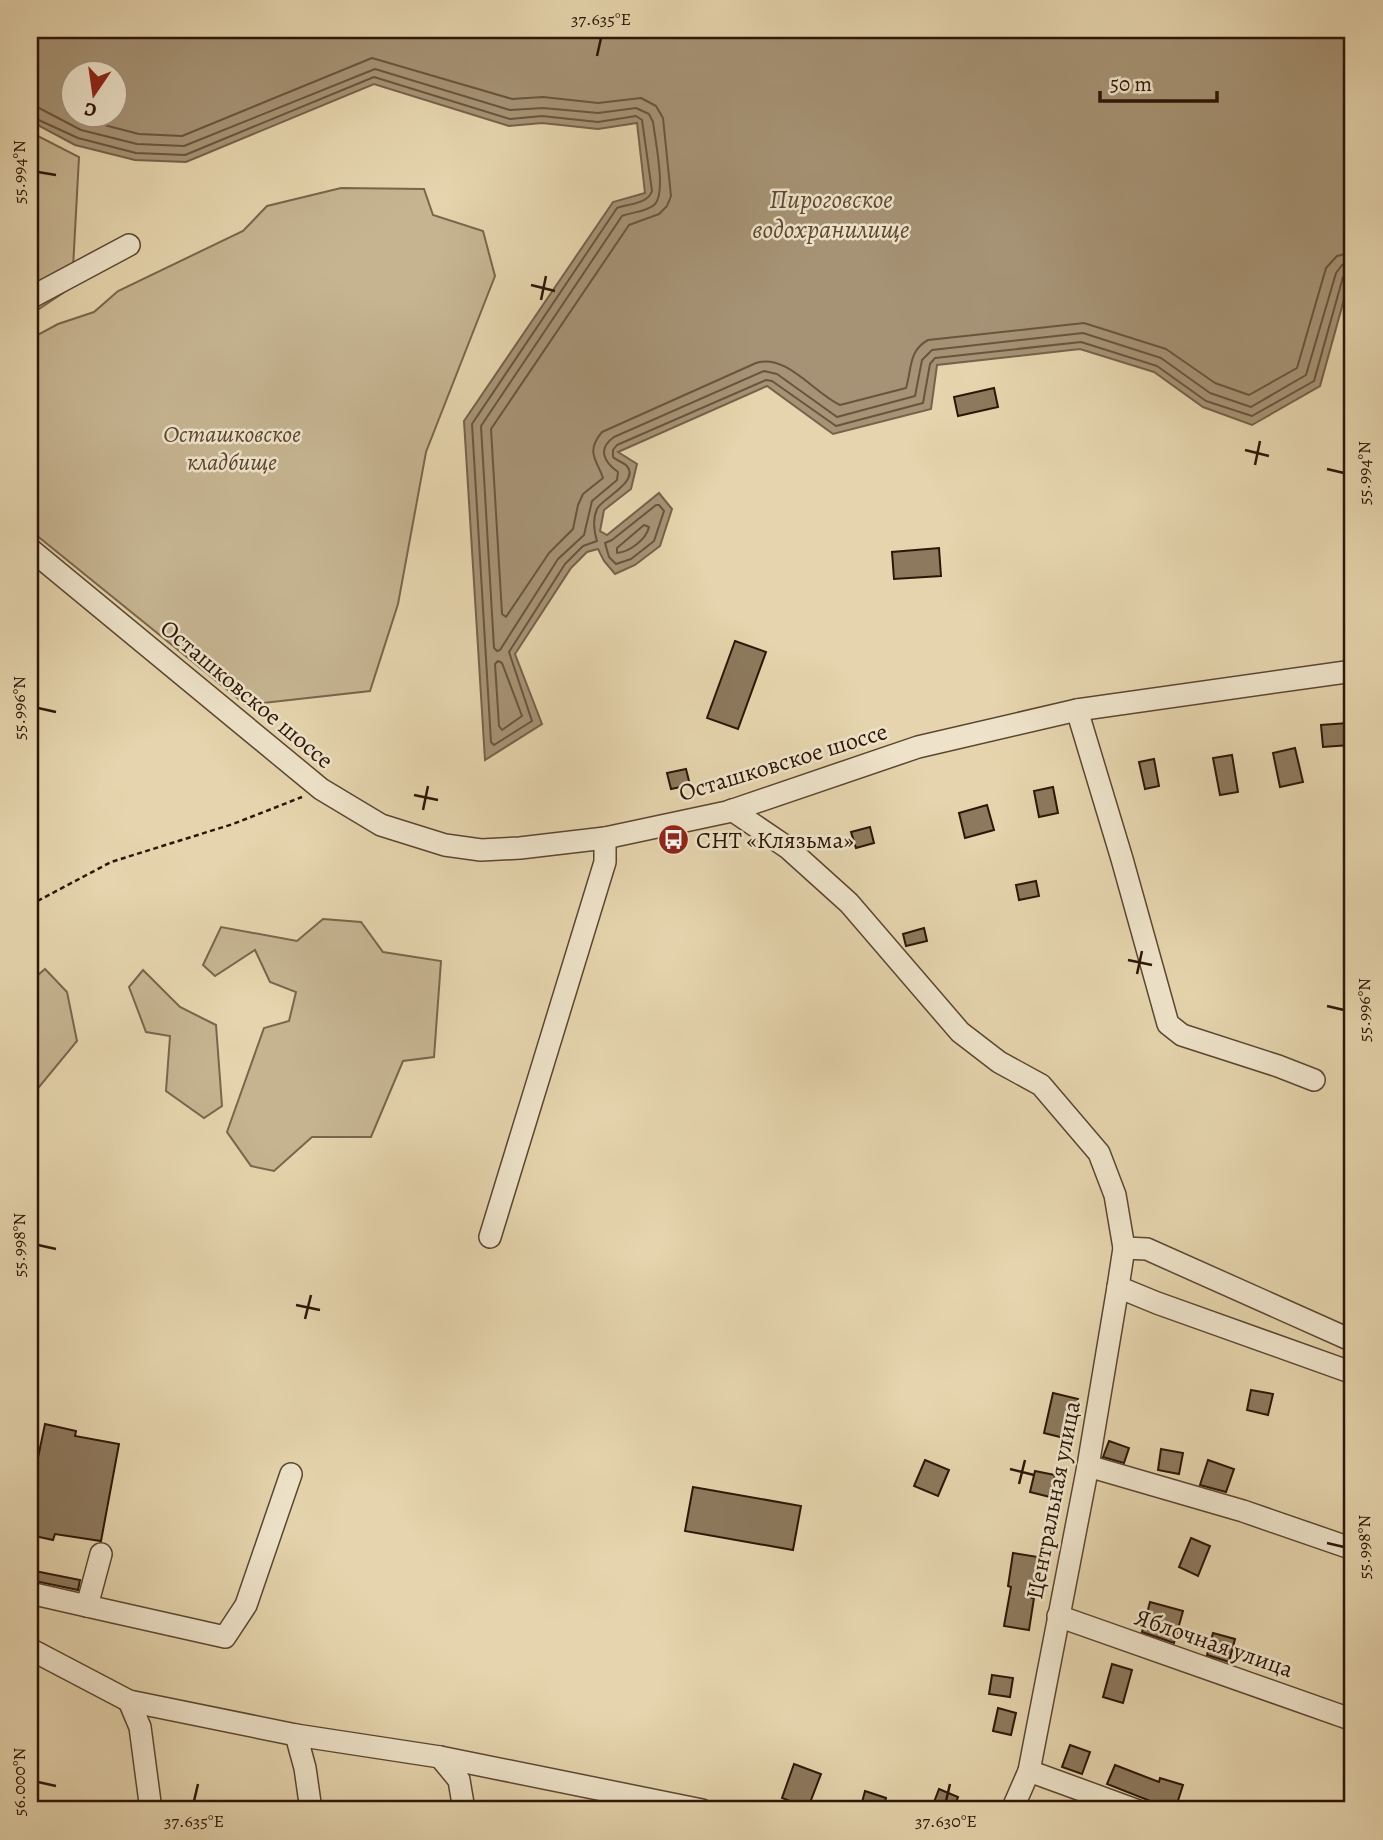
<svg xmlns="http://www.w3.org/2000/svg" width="1383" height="1840" font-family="Alegreya,serif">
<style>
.green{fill:#c6b491;stroke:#7a654c;stroke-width:2}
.water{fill:#a69375;stroke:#766149;stroke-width:2;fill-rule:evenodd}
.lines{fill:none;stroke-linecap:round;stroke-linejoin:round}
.shore{stroke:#6a543e;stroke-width:2}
.building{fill:#8d795d;stroke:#2d1607;stroke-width:2}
.minor-casing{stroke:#5b4630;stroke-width:24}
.path{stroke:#2d1607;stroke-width:2.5;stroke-dasharray:5 3.5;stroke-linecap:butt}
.minor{stroke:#eee3ca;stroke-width:21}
.ticks{fill:none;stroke:#2d1607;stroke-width:2.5}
.labels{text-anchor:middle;stroke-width:5;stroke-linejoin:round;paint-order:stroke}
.park-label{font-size:24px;font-style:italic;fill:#5b4530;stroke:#eee3ca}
.street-label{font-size:24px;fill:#2d1607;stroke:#eee3ca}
.poi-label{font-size:24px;fill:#2d1607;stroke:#eee3ca;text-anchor:start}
.water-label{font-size:26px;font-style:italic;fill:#5d4833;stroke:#eee3ca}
.neatline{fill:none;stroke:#2d1607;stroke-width:2.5}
.ticks-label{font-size:18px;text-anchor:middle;fill:#2d1607}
</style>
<rect width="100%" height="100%" fill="#e5d4ad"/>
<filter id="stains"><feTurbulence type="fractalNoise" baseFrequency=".00286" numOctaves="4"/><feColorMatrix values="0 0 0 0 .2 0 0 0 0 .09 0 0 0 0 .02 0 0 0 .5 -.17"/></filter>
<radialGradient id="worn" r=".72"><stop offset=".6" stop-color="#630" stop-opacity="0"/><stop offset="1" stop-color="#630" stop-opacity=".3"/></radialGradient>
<g class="green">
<path d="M30 132 79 157 72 287 30 315Z"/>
<path d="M341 188 424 189 433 215 483 231 495 276 426 452 398 604 370 691 246 705 30 530V339L58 324 94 312 118 291 243 231 267 206Z"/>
<path d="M323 919 361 922 383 952 441 961 434 1057 403 1061 371 1137H312L274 1171 251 1166 227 1132 264 1028 289 1021 296 992 270 982 255 950 215 976 203 965 221 927 297 941Z"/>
<path d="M45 969 67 992 77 1041 30 1098V982Z"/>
<path d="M143 970 180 1007 216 1025 222 1106 204 1118 166 1091 170 1036 146 1032 129 987Z"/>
</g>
<path class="water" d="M30 30H1353V267L1320 386 1252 425 1203 407 1154 372 1080 349 937 365 931 409 833 434 767 386 618 452 637 464 631 489 604 510 600 531 607 535 659 493 672 509 660 546 635 565 615 574 604 561 598 549 587 552 571 568 515 654 542 724 485 760 464 421 613 202 645 193 637 123 598 129 542 123 509 126 374 84 186 162 135 160 75 145 30 121ZM74 74H116V116H74Z"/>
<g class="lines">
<g class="shore">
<path d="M30 107 39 108 81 130 137 144 184 146 375 69 510 110 543 108 598 113 636 108 649 114 653 122C655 139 667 195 654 205 646 212 632 212 622 216L481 426 494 648 497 651 500 650 558 559 584 535 592 501 617 480 618 472C604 462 597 449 614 437L764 371 777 374 837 417 915 396 922 360 932 350 1083 333 1161 358 1210 393 1251 407 1306 375 1336 273 1342 265 1353 262"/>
<path d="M30 116 78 138 136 153 185 155 374 77 510 119 542 116 598 122 636 116 642 120 652 191C648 204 628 204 617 208L472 424 491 742 494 745 532 721 509 652 565 564 583 546 597 541C594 531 592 520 597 509 601 499 640 482 627 466 623 462 617 461 613 457V450L617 445 766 380 772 381 836 426 923 403 930 364 935 358 1081 342 1157 366 1206 401 1252 416 1314 381 1343 277 1347 272 1353 271"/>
<path d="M76 116 85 120 139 134 182 136 372 58 512 99 543 97 598 103 641 98 656 106 663 118 671 196 667 206 659 214 629 225 491 429 502 614 506 617 549 553 573 529 578 505 583 494 603 478C597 460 585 452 602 432L756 363C786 353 814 393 840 405L906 388C912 369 908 351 928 340L1084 323 1166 349 1215 383 1249 395 1297 368 1326 268 1337 256 1353 252"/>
<path d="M656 505H659L664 511 654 541 631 559 616 564 609 557 605 543 612 540Z"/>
<path d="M644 525 649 527C646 540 629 552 617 553V548Z"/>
<path d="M498 661 502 663 522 716 502 730 499 726 495 664Z"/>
</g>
</g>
<g class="building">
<path d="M994 388 998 407 958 416 954 397Z"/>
<path d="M939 548 941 576 894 579 892 552Z"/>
<path d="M735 641 766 652 738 729 707 718Z"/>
<path d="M1348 723 1350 745 1323 747 1321 725Z"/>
<path d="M1295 748 1303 782 1280 787 1273 753Z"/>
<path d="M1232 755 1238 792 1220 795 1213 758Z"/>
<path d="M1154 759 1159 786 1145 789 1139 762Z"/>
<path d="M686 769 690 785 671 789 667 773Z"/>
<path d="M1053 787 1058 813 1039 817 1034 791Z"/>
<path d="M987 805 994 830 965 838 959 813Z"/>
<path d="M870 827 874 843 856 848 851 832Z"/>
<path d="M1036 881 1039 896 1019 900 1016 885Z"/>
<path d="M924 928 927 941 906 946 903 934Z"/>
<path d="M1251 1390 1273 1394 1268 1415 1247 1410Z"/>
<path d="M1053 1393 1078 1399 1068 1439 1044 1433Z"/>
<path d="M45 1424 76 1431 75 1436 119 1444 101 1541 55 1534 53 1540 30 1535V1496Z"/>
<path d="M1109 1441 1129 1448 1124 1463 1103 1457Z"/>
<path d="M1161 1449 1183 1453 1179 1474 1158 1470Z"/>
<path d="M925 1460 949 1470 938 1496 914 1486Z"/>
<path d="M1208 1460 1234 1469 1226 1492 1200 1485Z"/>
<path d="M1035 1471 1055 1475 1050 1497 1030 1492Z"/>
<path d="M693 1487 801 1506 793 1550 685 1531Z"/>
<path d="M1191 1538 1210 1546 1198 1576 1179 1567Z"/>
<path d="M1013 1553 1038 1557 1032 1598H1034L1029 1630 1004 1626 1011 1587 1008 1586Z"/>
<path d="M30 1570 80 1580 78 1590 30 1580Z"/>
<path d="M1150 1602 1183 1611 1174 1643 1142 1632Z"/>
<path d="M1213 1633 1235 1639 1229 1662 1207 1655Z"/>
<path d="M1112 1664 1132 1670 1123 1703 1103 1697Z"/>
<path d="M992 1675 1013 1678 1010 1697 989 1694Z"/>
<path d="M998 1708 1016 1713 1011 1735 993 1731Z"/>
<path d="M1070 1745 1090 1752 1082 1774 1062 1767Z"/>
<path d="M794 1764 821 1774 808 1808 782 1798Z"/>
<path d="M1115 1765 1159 1782 1160 1778 1183 1785 1175 1810 1152 1806 1153 1802 1107 1784Z"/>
<path d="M939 1789 958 1797 953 1810H931Z"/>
<path d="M865 1791 886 1798 883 1810H860Z"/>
</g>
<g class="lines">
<defs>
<g id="minor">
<path d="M30 298 129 245"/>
<path d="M30 549 321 789 381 825 445 845 481 850 520 848 605 838 727 812 918 747 1077 710 1353 671"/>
<path d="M1077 710 1122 859 1168 1024 1182 1035 1278 1066 1314 1080"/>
<path d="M732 810 788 848 849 903 960 1032 999 1062 1041 1085 1099 1153 1115 1195 1124 1248 1118 1287 1088 1466 1029 1771 1012 1810"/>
<path d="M490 1237 605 862V838"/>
<path d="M1124 1248 1147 1249 1353 1341"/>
<path d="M1118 1287 1157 1303 1353 1373"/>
<path d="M1088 1466 1243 1511 1353 1549"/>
<path d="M30 1593 87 1606 101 1554"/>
<path d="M87 1606 225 1637 246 1605 291 1474"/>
<path d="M1058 1616 1353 1720"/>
<path d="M30 1649 129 1701 296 1735 440 1757 702 1810"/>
<path d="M129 1701 140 1727 151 1810"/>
<path d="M296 1735 305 1768 311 1810"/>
<path d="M440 1757 459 1780 464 1810"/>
<path d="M1029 1771 1136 1810"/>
</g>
</defs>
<use href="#minor" class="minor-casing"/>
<path class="path" d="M30 905 111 862 233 824 302 797"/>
<use href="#minor" class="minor"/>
</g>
<path class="ticks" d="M597 56 601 38M38 172 56 175M531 285 555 291M541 300 546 276M1245 450 1269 456M1255 465 1260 441M1327 469 1344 473M38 708 56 712M414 795 438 800M423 810 428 786M1128 960 1152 965M1137 974 1142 951M1327 1006 1344 1010M38 1245 56 1249M296 1305 320 1310M305 1319 311 1295M1010 1469 1034 1475M1019 1484 1025 1460M1327 1543 1344 1547M38 1782 56 1786M194 1801 198 1784M946 1801 950 1784"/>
<defs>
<symbol id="bus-disc" viewBox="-11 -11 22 22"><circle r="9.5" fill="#8f2418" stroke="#eee3ca"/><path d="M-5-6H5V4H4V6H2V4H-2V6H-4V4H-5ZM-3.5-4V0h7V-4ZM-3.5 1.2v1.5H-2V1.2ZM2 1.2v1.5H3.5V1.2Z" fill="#fff"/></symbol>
</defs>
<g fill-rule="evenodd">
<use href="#bus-disc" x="656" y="822" width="35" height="35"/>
</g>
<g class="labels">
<g class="park-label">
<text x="232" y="442">Осташковское<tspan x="232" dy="28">кладбище</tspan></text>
</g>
<g class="street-label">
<text transform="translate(247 694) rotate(40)" y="8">Осташковское шоссе</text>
<text transform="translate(783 762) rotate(-17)" y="8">Осташковское шоссе</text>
<text transform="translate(1053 1500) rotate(-79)" y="8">Центральная улица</text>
<text transform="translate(1214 1643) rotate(19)" y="8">Яблочная улица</text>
</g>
<g class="poi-label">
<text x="696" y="848">СНТ «Клязьма»</text>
</g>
<g class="water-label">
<text x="831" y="208">Пироговское<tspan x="831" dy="30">водохранилище</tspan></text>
</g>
</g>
<rect width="1383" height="1840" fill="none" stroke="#e5d4ad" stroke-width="77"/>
<g transform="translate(94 94) rotate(193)"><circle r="33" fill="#eee3ca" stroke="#a1917c" stroke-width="2"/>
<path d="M0-5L12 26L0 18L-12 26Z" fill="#8f2418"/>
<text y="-10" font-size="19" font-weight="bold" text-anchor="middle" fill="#2d1607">С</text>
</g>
<path d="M1100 91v10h117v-10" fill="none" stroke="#2d1607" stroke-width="3.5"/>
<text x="1110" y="91" font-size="21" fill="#2d1607" stroke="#eee3ca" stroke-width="5" paint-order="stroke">50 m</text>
<rect x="38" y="38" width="1306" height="1763" class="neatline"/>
<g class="ticks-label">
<text x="601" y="25">37.635°E</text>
<text transform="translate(19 172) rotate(-90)" y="6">55.994°N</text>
<text transform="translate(1364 473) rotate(-90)" y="6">55.994°N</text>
<text transform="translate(19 708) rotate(-90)" y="6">55.996°N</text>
<text transform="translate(1364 1010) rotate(-90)" y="6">55.996°N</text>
<text transform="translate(19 1245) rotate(-90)" y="6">55.998°N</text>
<text transform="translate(1364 1547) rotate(-90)" y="6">55.998°N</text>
<text transform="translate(19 1782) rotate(-90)" y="6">56.000°N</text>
<text x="194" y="1827">37.635°E</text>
<text x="946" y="1827">37.630°E</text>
</g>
<rect width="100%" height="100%" filter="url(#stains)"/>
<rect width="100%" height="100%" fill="url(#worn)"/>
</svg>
